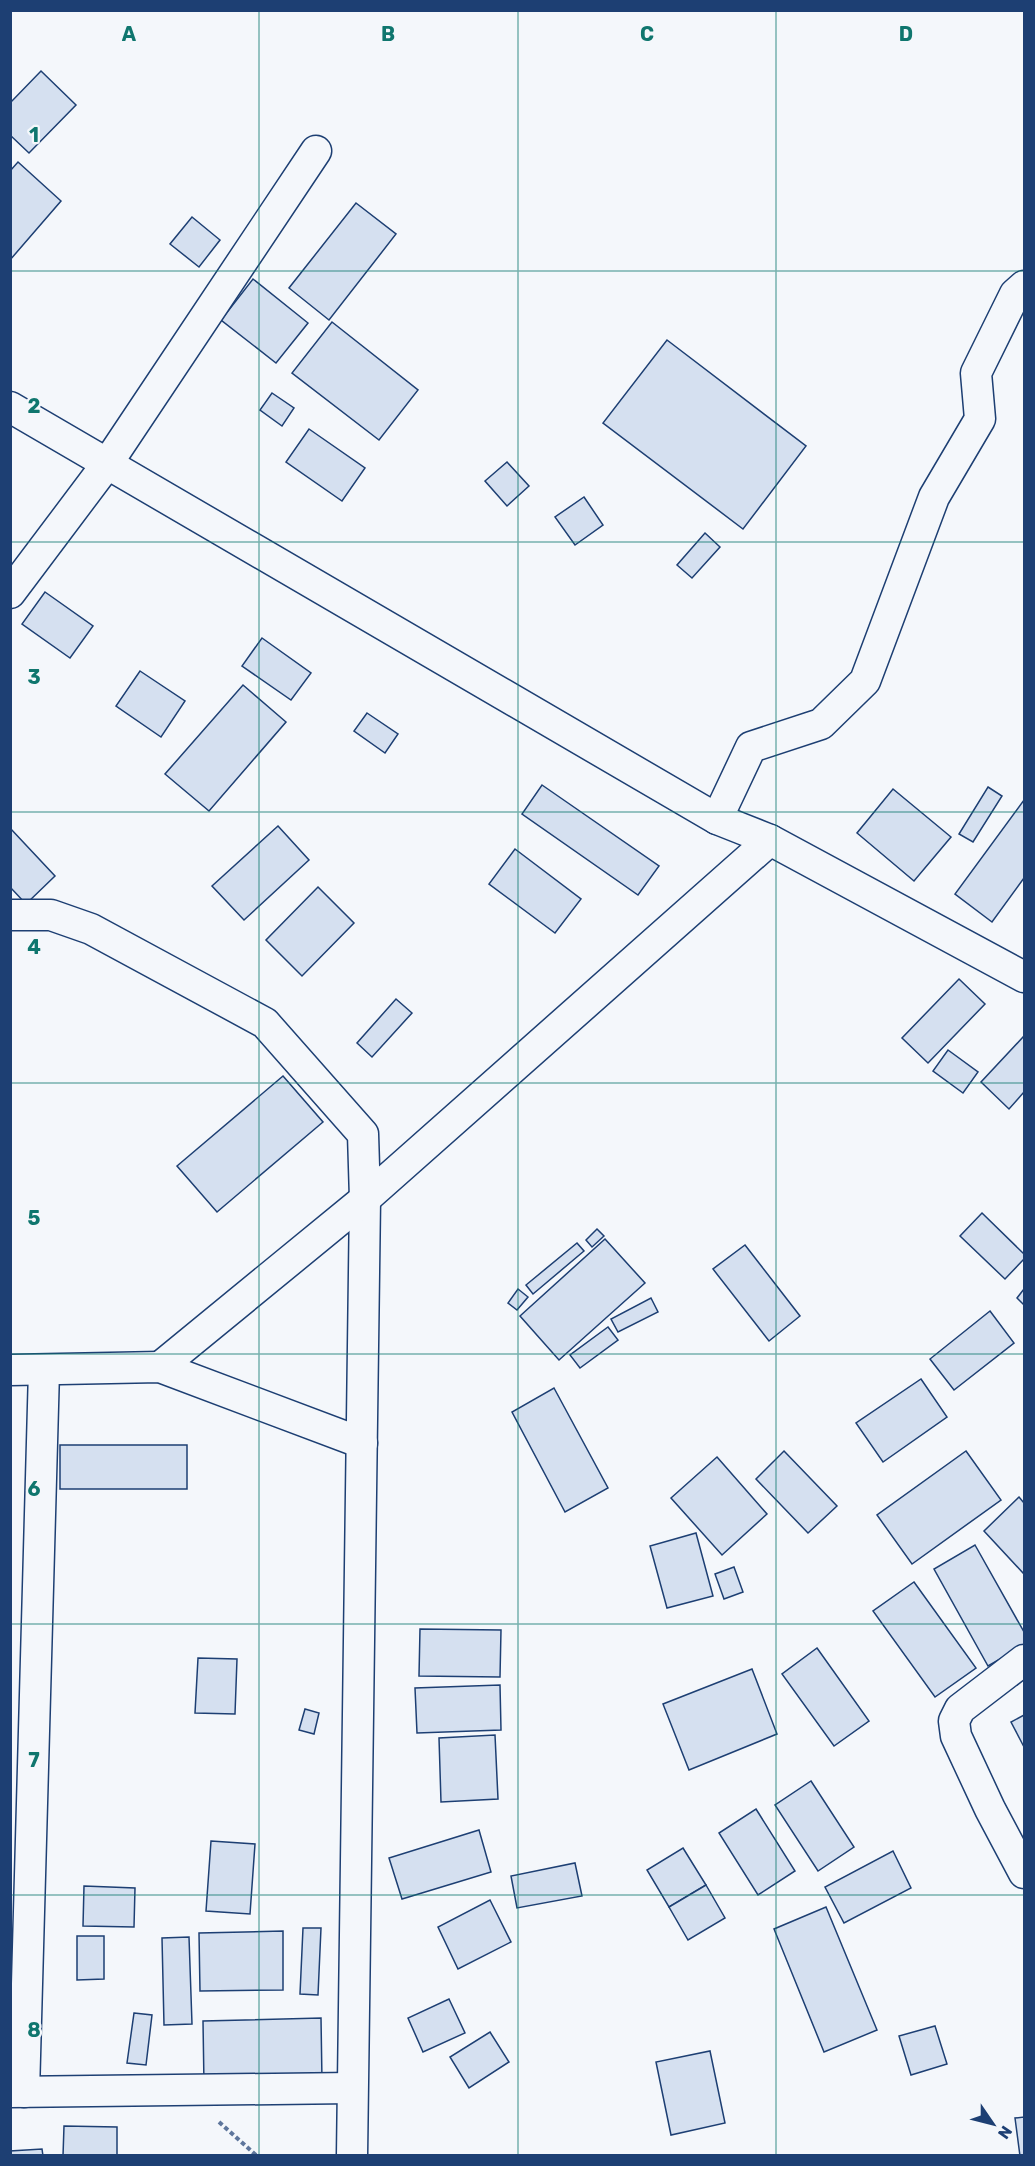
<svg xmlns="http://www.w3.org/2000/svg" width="1035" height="2166" font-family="Rubik,sans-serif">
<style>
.building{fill:#d5e0f0;stroke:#1d3f73;stroke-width:1.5}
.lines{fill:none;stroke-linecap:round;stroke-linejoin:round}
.street-casing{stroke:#1d3f73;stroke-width:33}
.path{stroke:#5e769c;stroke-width:4;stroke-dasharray:4.5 3;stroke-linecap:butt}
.street{stroke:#f4f7fb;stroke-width:30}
.grid{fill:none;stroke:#0f766e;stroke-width:1.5;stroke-opacity:0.55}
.grid-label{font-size:20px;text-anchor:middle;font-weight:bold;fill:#0f766e;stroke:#f4f7fb;stroke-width:4.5;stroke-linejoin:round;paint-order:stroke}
</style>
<rect width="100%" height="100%" fill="#f4f7fb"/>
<g class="building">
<path d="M41 71 76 105 29 153 10 135V103Z"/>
<path d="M18 162 61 201 10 260V171Z"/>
<path d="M356 203 396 234 329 320 289 288Z"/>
<path d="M192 217 220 240 199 267 170 244Z"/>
<path d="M253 279 308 323 276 363 221 320Z"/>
<path d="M332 322 418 390 379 440 292 373Z"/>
<path d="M667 340 806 446 743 529 603 423Z"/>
<path d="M272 393 294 408 282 426 260 410Z"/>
<path d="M309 429 365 468 342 501 286 462Z"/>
<path d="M507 462 529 486 507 506 485 481Z"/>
<path d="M584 497 603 525 575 545 555 517Z"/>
<path d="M705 533 720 547 692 578 677 565Z"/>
<path d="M45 592 93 626 70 658 22 624Z"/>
<path d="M262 638 311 673 291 700 242 666Z"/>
<path d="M140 671 185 701 161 737 116 706Z"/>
<path d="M243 685 286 722 209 811 165 774Z"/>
<path d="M367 713 398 734 385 753 354 731Z"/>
<path d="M542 785 659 866 638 895 522 814Z"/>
<path d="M988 787 1002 796 973 842 959 834Z"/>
<path d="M893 789 951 837 914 881 857 833Z"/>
<path d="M1024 800V878L992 922 955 894Z"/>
<path d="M278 826 309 860 244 920 212 886Z"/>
<path d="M10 828 55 876 26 904 10 887Z"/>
<path d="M515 849 581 899 555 933 489 884Z"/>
<path d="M318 887 354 923 302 976 266 940Z"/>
<path d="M959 979 985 1004 928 1063 902 1038Z"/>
<path d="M396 999 412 1013 372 1057 357 1043Z"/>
<path d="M1024 1036V1092L1009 1109 981 1082Z"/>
<path d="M948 1050 978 1072 963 1093 933 1071Z"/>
<path d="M283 1076 323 1122 217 1212 177 1166Z"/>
<path d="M982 1213 1024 1254V1259L1005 1279 960 1236Z"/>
<path d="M597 1229 604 1236 592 1247 586 1240Z"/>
<path d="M605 1239 645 1283 559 1360 520 1316Z"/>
<path d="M577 1243 584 1251 533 1294 526 1285Z"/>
<path d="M745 1245 800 1316 769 1341 713 1269Z"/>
<path d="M518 1289 528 1297 517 1310 508 1303Z"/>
<path d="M1024 1289V1305L1017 1298Z"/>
<path d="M651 1298 658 1312 618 1332 611 1319Z"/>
<path d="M990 1311 1014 1343 954 1390 930 1359Z"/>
<path d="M608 1327 618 1340 580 1368 570 1355Z"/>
<path d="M921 1379 947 1417 883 1462 856 1423Z"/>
<path d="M554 1388 608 1488 565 1512 512 1412Z"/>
<rect x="60" y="1445" width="127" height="44"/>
<path d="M784 1451 837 1506 808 1533 756 1479Z"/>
<path d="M966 1451 1001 1500 912 1564 877 1515Z"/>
<path d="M717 1457 767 1514 722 1555 671 1498Z"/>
<path d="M1019 1497 1024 1503V1574L984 1531Z"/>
<path d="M696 1533 713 1596 667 1608 650 1546Z"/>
<path d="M975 1545 1024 1632V1645L988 1666 934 1569Z"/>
<path d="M734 1567 743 1592 724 1599 715 1574Z"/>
<path d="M914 1582 976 1668 935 1697 873 1611Z"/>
<path d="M420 1629 501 1630 500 1677 419 1676Z"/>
<path d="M817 1648 869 1721 834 1746 782 1674Z"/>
<path d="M198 1658 237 1659 235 1714 195 1713Z"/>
<path d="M752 1669 777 1734 689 1770 663 1704Z"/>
<path d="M500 1685 501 1730 417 1733 415 1688Z"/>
<path d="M305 1709 319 1713 314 1734 299 1730Z"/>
<path d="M1024 1715V1747L1011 1722Z"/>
<path d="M495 1735 498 1799 441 1802 439 1738Z"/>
<path d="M811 1781 854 1847 818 1871 775 1805Z"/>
<path d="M756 1809 795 1871 758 1895 719 1833Z"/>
<path d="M479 1830 491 1872 402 1899 389 1858Z"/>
<path d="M211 1841 255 1844 250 1914 206 1911Z"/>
<path d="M683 1848 706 1885 669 1907 647 1870Z"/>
<path d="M893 1851 911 1888 844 1923 825 1887Z"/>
<path d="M575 1863 582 1896 517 1908 511 1876Z"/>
<path d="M706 1885 725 1918 688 1940 669 1907Z"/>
<path d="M84 1886 135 1888 134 1927 83 1926Z"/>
<path d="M490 1900 511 1942 458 1969 438 1927Z"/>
<path d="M826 1907 877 2030 824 2052 774 1929Z"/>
<path d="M303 1928H321L318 1995 300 1994Z"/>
<path d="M283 1931V1990L200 1991 199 1933Z"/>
<path d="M77 1936H104V1979L77 1980Z"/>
<path d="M189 1937 192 2024 164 2025 162 1938Z"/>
<path d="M449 1999 465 2033 423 2052 408 2018Z"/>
<path d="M134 2013 152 2015 146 2065 127 2063Z"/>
<path d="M321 2018 322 2081 204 2085 203 2021Z"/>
<path d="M935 2026 947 2064 911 2075 899 2036Z"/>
<path d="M490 2032 509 2062 469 2088 450 2057Z"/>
<path d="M710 2051 725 2123 671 2135 656 2062Z"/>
<path d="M1024 2117V2156H1020L1015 2118Z"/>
<path d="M64 2126 117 2127V2156H63Z"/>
<path d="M42 2149 43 2156H10V2151Z"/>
</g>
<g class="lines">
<defs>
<g id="street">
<path d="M10 407 717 819 770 840 1024 977"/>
<path d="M10 593 107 464 316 151"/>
<path d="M717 819 751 747 821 724 865 681 934 497 980 419 976 373 1015 294 1024 286"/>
<path d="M10 915H51L91 929 265 1023 363 1134 365 1199 352 2156"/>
<path d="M160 1367 365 1199 770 840"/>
<path d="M10 1370 160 1367 362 1443"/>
<path d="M1024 1660 960 1709 954 1721 956 1736 990 1809 1024 1873"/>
<path d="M10 2092 352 2088"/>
<path d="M24 2092 44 1370"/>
</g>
</defs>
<use href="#street" class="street-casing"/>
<path class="path" d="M219 2122 257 2156"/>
<use href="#street" class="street"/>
</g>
<path class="grid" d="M259 10V2156M518 10V2156M776 10V2156M10 271H1024M10 542H1024M10 812H1024M10 1083H1024M10 1354H1024M10 1624H1024M10 1895H1024"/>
<g class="grid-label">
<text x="129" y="41">A</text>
<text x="388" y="41">B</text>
<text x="647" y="41">C</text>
<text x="906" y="41">D</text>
<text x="34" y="142">1</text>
<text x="34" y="413">2</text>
<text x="34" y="684">3</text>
<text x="34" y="954">4</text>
<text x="34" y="1225">5</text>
<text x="34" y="1496">6</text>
<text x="34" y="1767">7</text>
<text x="34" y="2037">8</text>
</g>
<rect width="1035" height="2166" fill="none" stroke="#1d3f73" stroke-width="24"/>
<g transform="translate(993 2124) rotate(125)" stroke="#f4f7fb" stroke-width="4.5" paint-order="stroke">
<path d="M0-4.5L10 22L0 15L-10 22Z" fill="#1d3f73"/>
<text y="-9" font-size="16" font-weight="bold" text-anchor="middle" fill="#1d3f73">N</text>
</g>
</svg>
